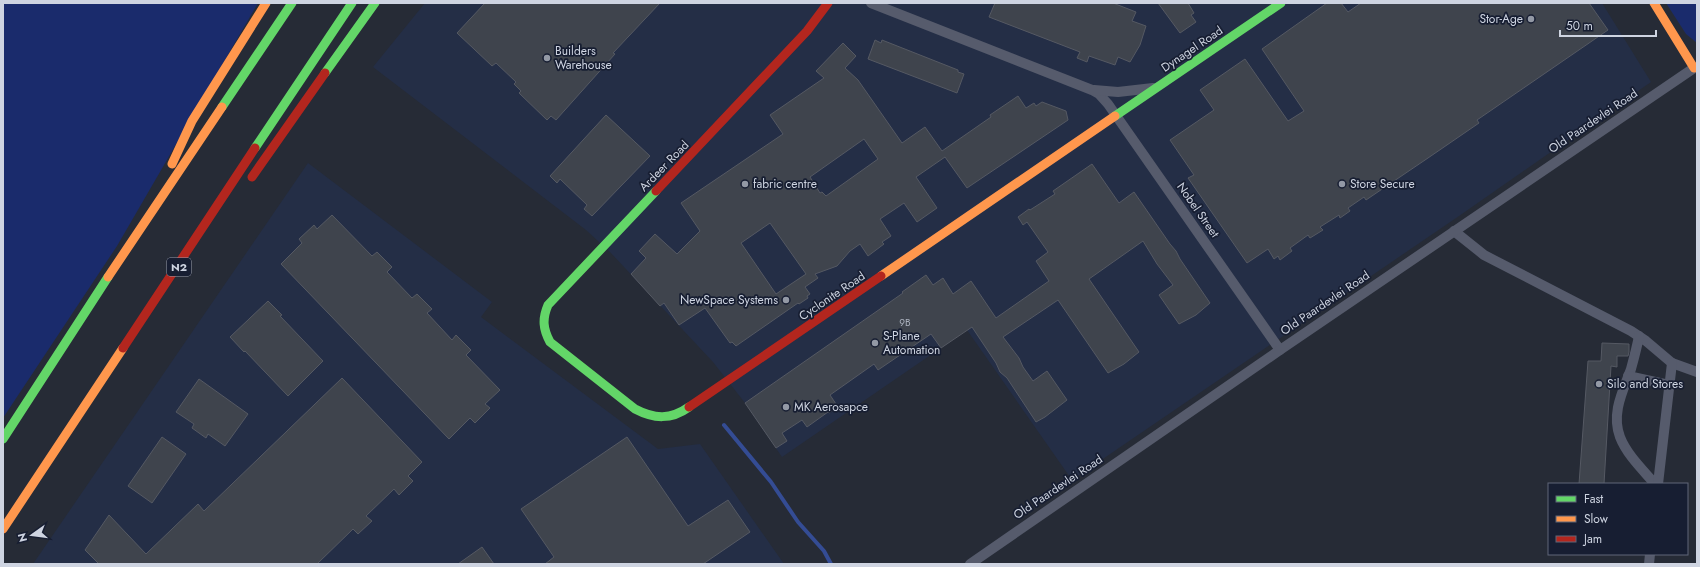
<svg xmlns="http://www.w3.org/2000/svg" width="1700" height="567" font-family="Jost,sans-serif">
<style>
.built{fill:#242e46}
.green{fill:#1a2b6c}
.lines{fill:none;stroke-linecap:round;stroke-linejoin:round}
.stream{stroke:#344c94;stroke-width:4}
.building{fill:#3f444d;stroke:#555963;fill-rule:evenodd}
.street{stroke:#565b6c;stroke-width:10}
.fast{stroke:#63d668;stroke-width:9}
.slow{stroke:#ff974d;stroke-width:9}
.jam{stroke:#b3261e;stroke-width:9}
.poi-dot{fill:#9399a5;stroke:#171e32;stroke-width:1.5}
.labels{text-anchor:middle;stroke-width:3.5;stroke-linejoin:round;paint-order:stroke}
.number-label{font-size:10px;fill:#aab0bc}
.shield{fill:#171e32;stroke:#979dac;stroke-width:1}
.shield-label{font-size:11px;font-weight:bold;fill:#ced4e1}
.poi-label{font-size:12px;fill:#ced4e1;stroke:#171e32;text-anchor:start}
.street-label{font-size:12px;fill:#ced4e1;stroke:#171e32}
</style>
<rect width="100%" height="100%" fill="#262b36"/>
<g class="built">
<path d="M425 3H1602L1651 82 1459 216 1072 480 967 330 782 457 745 403 713 362 610 252 586 230 373 67Z"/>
<path d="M308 163 492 302 481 317 658 449 700 444 784 564H33Z"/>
</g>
<g class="green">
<path d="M3 3H258L117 246 3 418Z"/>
<path d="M1666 3H1697V43L1686 34Z"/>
</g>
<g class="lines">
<path class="stream" d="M724 425 771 482 798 522 824 551 831 564"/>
</g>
<g class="building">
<path d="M485 3H660L613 53 615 54 556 120 551 116 547 120 519 93 521 91 514 84 516 82 496 63 492 66 457 33Z"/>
<path d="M995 3H1113L1136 12 1132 21 1146 26 1140 45 1130 62 1118 57 1115 65 1089 56 1087 62 1077 58 1080 52 989 17Z"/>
<path d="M1158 3H1188L1194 13 1191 15 1196 22 1180 33Z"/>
<path d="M1327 3H1341L1348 12 1361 3H1589L1608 30 1477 120 1479 123 1428 158 1366 200 1364 197 1348 208 1350 211 1340 218 1339 215 1320 227 1323 230 1310 238 1308 235 1290 248 1292 251 1280 260 1278 256 1274 259 1268 249 1247 263 1188 178 1194 175 1170 140 1214 110 1200 90 1245 59 1288 121 1304 111 1262 49Z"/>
<path d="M875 40 881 43 882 40 958 70V72L964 74 957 93 868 59Z"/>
<path d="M843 43 856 56 845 68 858 80 902 143 925 127 942 151 991 117 990 115 1018 96 1026 108 1034 103 1036 106 1042 102 1066 111 1068 120 967 188 945 157 916 177 937 208 917 222 904 203 880 219 891 236 882 242 884 244 868 256 860 244 850 251 837 266 815 274 818 278 805 287 810 294 807 296 808 298 799 304 798 303 736 346 732 342 730 343 705 308 679 325 664 303 660 306 631 274 646 258 639 251 655 234 677 254 700 231 681 203 783 134 770 115 824 78 816 71ZM864 139 878 159 826 196 822 192 820 193 810 177ZM770 223 806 274 776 294 741 243Z"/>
<path d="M606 115 650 156 592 216 584 209 587 205 560 179 557 183 550 176Z"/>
<path d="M1092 164 1119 203 1134 192 1170 244 1176 251 1180 259 1210 303 1196 315 1179 324 1159 295 1173 285 1157 264 1143 241 1089 279 1139 352 1124 364 1108 373 1058 300 1003 337 1019 358 1023 367 1033 381 1047 371 1067 400 1045 417 1036 422 1007 378 1000 372 996 363 972 327 941 348 931 334 878 370 874 364 830 395 838 407 829 413 828 412 807 427 802 420 782 433 787 441 776 448 745 403 903 293 902 292 926 275 933 285 943 278 953 294 971 281 996 318 1049 281 1036 261 1048 252 1027 222 1023 225 1018 217 1029 209 1030 210 1055 194 1053 191Z"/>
<path d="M332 215 372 256 377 252 392 267 387 272 412 298 417 294 432 309 427 313 452 340 456 335 471 350 466 355 500 390 485 404 490 408 475 423 470 418 449 439 281 264 302 243 299 239 314 225 317 229Z"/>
<path d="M268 301 282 315 280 316 323 361 288 396 245 351 244 352 230 337Z"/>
<path d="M1602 343 1629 344V352L1628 356H1617V367L1611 366 1604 484H1579L1588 361H1601Z"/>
<path d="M342 378 422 462 408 476 413 481 399 495 394 489 366 516 372 521 358 534 353 529 317 564H99L85 550 109 515 146 554 198 504 204 511Z"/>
<path d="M199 379 248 414 225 446 208 434 206 438 192 428 194 424 176 412Z"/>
<path d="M162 437 186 454 152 503 128 486Z"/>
<path d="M627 437 688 526 728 500 750 532 703 564H545L554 557 521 509Z"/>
<path d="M482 547 494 564H458Z"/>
</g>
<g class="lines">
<g class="street">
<path d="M871 3 1092 90 1099 94 1108 104 1280 350"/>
<path d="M1094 90 1118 92 1153 88"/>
<path d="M1454 231 1484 255 1631 331 1646 341 1672 363 1697 372"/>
<path d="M1639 336C1637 347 1634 358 1631 369 1623 391 1611 413 1620 437 1627 455 1643 470 1655 484"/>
<path d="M1628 376 1669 385"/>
<path d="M1658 484 1672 363"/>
<path d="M970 564 1280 350 1694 68"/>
<path d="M1649 564 1650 554"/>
</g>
<g class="fast">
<path d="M325 73 375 3"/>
<path d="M222 107 292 3"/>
<path d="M1115 116 1281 3"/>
<path d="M255 148 352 3"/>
<path d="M656 191 548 305C542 319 543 329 550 342L635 409C654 419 671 420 689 407"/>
<path d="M3 439 108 277"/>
</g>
<g class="slow">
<path d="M1654 3 1694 68 1697 67"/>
<path d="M172 164 192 121 266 3"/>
<path d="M881 276 1115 116"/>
<path d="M108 277 222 107"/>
<path d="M3 529 123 348"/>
</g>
<g class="jam">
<path d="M252 177 325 73"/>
<path d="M656 191 807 31 828 3"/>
<path d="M123 348 255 148"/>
<path d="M689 407 881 276"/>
</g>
</g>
<g class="poi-dot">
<circle cx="1531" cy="19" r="4"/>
<circle cx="547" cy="58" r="4"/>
<circle cx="745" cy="184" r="4"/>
<circle cx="1342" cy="184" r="4"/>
<circle cx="786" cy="300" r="4"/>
<circle cx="875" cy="343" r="4"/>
<circle cx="1599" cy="384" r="4"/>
<circle cx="786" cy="407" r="4"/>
</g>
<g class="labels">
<g class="number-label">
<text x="905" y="326">9B</text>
</g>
<rect class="shield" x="167" y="258" width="24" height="18" rx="3"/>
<g class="shield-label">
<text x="179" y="271">N2</text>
</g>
<g class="poi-label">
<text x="1523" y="23" text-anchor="end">Stor-Age</text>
<text x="555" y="55">Builders<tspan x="555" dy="14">Warehouse</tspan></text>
<text x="753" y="188">fabric centre</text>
<text x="1350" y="188">Store Secure</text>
<text x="778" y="304" text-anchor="end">NewSpace Systems</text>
<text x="883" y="340">S-Plane<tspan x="883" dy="14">Automation</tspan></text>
<text x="1607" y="388">Silo and Stores</text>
<text x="794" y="411">MK Aerosapce</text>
</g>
<g class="street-label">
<text transform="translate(1192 49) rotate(-34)" y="4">Dynagel Road</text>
<text transform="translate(1593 121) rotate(-34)" y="4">Old Paardevlei Road</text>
<text transform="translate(664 166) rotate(-46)" y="4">Ardeer Road</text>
<text transform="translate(1198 210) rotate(55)" y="4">Nobel Street</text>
<text transform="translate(832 296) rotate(-34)" y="4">Cyclonite Road</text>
<text transform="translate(1325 303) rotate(-34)" y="4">Old Paardevlei Road</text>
<text transform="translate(1058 487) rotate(-34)" y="4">Old Paardevlei Road</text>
</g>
</g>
<rect width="1700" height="567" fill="none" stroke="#ced4e1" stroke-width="8"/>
<rect x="1548" y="483" width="140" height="72" fill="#171e32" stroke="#606778"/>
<rect x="1556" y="496" width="20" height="6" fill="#63d668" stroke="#606778"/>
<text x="1584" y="503" font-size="12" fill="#ced4e1">Fast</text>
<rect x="1556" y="516" width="20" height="6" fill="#ff974d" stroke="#606778"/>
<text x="1584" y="523" font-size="12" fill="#ced4e1">Slow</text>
<rect x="1556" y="536" width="20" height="6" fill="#b3261e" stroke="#606778"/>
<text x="1584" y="543" font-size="12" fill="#ced4e1">Jam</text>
<g transform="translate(32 535) rotate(256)" stroke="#171e32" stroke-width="3" paint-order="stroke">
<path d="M0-3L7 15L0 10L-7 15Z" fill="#ced4e1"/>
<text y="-6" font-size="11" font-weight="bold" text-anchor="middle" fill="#ced4e1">N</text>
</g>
<path d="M1560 30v6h96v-6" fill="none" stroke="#ced4e1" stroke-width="2"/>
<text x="1566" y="30" font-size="12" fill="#ced4e1" stroke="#171e32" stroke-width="3" paint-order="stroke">50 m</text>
</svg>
